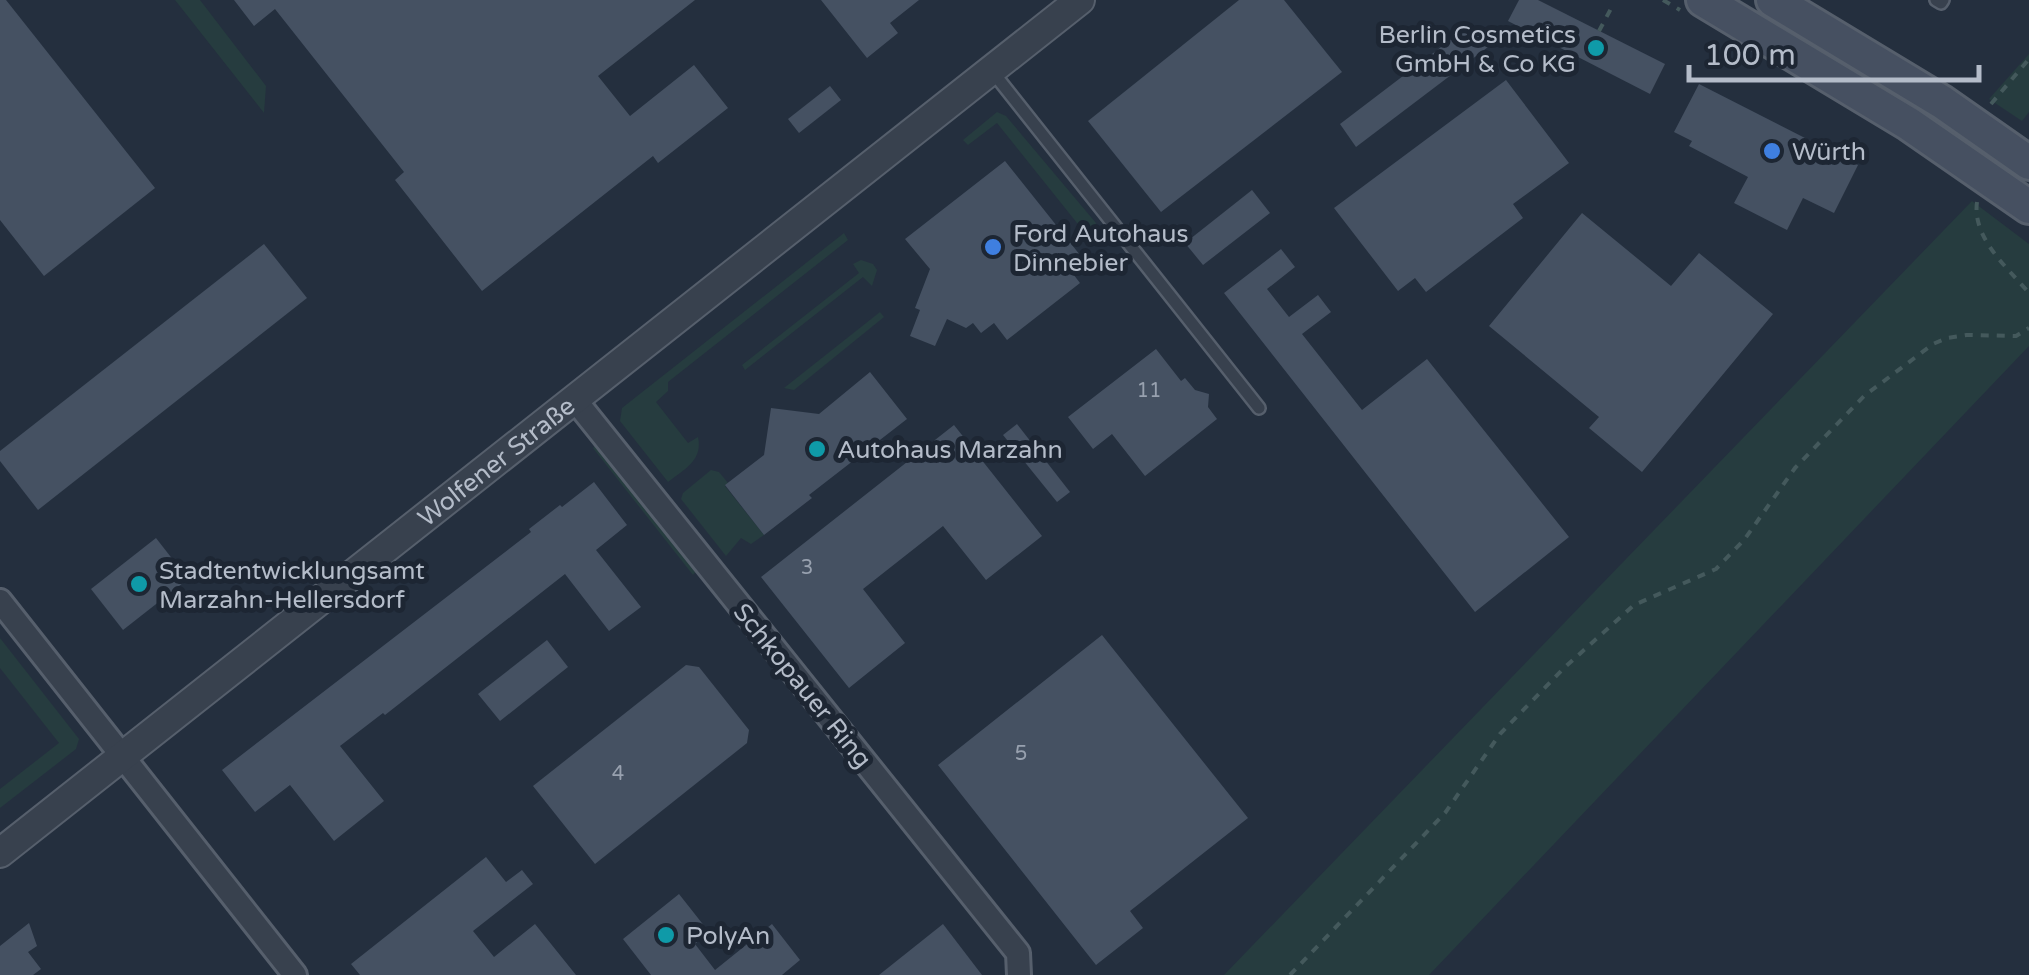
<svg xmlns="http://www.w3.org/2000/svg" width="2029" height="975" font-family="'Varela Round',sans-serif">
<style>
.green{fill:#263c3f}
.building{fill:#455162}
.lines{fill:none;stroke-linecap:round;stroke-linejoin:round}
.service-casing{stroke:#565f6c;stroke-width:16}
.minor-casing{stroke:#565f6c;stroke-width:28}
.tertiary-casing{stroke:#565f6c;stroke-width:32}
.secondary-casing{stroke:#565f6c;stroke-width:38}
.path{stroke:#44595c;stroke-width:4;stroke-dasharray:8 8;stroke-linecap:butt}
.service{stroke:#38414e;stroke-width:11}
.minor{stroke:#38414e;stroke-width:22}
.tertiary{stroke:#38414e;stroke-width:28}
.secondary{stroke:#465061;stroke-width:32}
.culture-dot{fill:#0f9aa8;stroke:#1d2633;stroke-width:4}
.shop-dot{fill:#3f7fe0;stroke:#1d2633;stroke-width:4}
.labels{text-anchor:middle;stroke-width:10;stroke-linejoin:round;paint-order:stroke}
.number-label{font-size:20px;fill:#98a1af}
.poi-label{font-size:25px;fill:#b4bcc9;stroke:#1d2633;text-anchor:start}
.street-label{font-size:25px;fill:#b4bcc9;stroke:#1d2633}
</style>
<rect width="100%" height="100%" fill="#242f3e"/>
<g class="green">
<path d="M175 0H200L266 86 264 113Z"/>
<path d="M1794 27 1962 132 1954 143 1788 35Z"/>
<path d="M2029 54V112L2022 121 1989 99Z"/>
<path d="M997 112 1006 116 1096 223 1093 243 997 123 968 145 963 140Z"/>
<path d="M1972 201 2029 244V346L1429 975H1224Z"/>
<path d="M844 233 848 240 668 382V391L656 402 688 443 698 437C703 460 685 469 668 482L620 421 622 408Z"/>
<path d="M861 260 873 264 877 270 872 286 863 277 745 370 742 365 859 273 853 264Z"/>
<path d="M880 312 884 317 794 390 784 388Z"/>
<path d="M598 444 697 570 693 575 593 448Z"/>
<path d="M711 470 719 472 728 483 725 486 764 535 751 544 741 538 726 556 681 499 683 493Z"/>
<path d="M0 638 79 739 76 749 0 808V789L59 743 0 668Z"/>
</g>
<g class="building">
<path d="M0 0H6L155 188 44 276 0 220Z"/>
<path d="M234 0H695L598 76 630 116 694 65 728 108 658 163 653 156 482 291 395 180 404 172 275 9 254 26Z"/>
<path d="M821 0H919L890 23 898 33 867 58Z"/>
<path d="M1239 0H1284L1342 72 1161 212 1088 121Z"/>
<path d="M1519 0H1538L1665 64 1650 94 1508 21Z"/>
<path d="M1470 25 1488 47 1356 147 1340 124Z"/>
<path d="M1506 80 1569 163 1513 204 1523 218 1426 292 1415 278 1398 291 1334 208Z"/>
<path d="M1699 84 1858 165 1834 213 1803 198 1787 230 1734 203 1748 177 1689 146 1692 141 1674 132Z"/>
<path d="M830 86 841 100 799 133 788 119Z"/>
<path d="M1005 161 1080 255 1067 266 1080 283 1007 340 994 323 981 333 973 323 966 328 947 319 935 346 910 336 920 310 915 308 930 269 905 239Z"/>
<path d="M1252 190 1270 213 1203 265 1185 243Z"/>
<path d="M1582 213 1671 286 1699 253 1773 314 1642 472 1589 428 1599 417 1489 326Z"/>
<path d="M264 244 307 298 38 510 0 461V451Z"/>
<path d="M1281 249 1295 267 1267 289 1289 317 1318 295 1331 312 1302 334 1362 410 1427 359 1569 537 1475 612 1224 293Z"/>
<path d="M1156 349 1181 381 1185 378 1195 390 1209 394 1208 407 1217 419 1145 476 1112 434 1093 449 1068 417Z"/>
<path d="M870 372 907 419 809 495 812 498 764 535 725 485 764 455 771 408 819 414Z"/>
<path d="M1017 424 1070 492 1057 502 1003 435Z"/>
<path d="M954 425 1042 536 986 580 943 526 863 589 905 643 849 688 761 577Z"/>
<path d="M594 482 627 525 596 550 641 607 609 631 565 574 385 715 383 713 340 746 384 801 334 841 290 785 255 812 222 770 531 532 529 529 560 505 562 507Z"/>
<path d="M156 538 188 579 123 630 91 589Z"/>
<path d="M1102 635 1248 818 1130 911 1143 928 1096 965 938 765Z"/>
<path d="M547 640 568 667 500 721 478 694Z"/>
<path d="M686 665 699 667 749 730 747 743 595 864 533 786Z"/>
<path d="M486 857 506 882 522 870 533 884 473 931 494 957 535 924 576 975H360L351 964Z"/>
<path d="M679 894 709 932 695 944 715 970 772 924 800 960 782 975H651L623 939Z"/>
<path d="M29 923 37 946 28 952 41 969 33 975H0V946Z"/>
<path d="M943 924 982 975H879Z"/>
</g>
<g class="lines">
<defs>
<g id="service">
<path d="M1936 0 1941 3 1943 0"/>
<path d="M992 71 1259 408"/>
</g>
<g id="minor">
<path d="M575 400 1018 953 1019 975"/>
<path d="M0 601 295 975"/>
</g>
<g id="tertiary">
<path id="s1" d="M0 853 1080 0"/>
</g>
<g id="secondary">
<path d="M1703 0 1909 124 2029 207"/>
<path d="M1773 0 1942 102 2029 163"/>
</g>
</defs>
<use href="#service" class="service-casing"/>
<use href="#minor" class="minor-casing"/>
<use href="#tertiary" class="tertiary-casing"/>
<use href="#secondary" class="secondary-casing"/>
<g class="path">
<path d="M1663 0 1680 10"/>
<path d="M1599 31 1614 3"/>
<path d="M1991 104 2029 59"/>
<path d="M1977 202C1972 238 2007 267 2029 293"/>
<path d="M1290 975 1445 813 1500 734 1564 668 1634 605 1716 569 1744 540 1795 468 1864 396 1933 344 1947 338 1967 335 2016 336 2029 328"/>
</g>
<use href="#service" class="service"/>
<use href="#minor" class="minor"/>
<use href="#tertiary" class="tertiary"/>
<use href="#secondary" class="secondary"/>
</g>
<g class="culture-dot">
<circle cx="1596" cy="48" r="10"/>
<circle cx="817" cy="449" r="10"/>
<circle cx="139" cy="584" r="10"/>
<circle cx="666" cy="935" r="10"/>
</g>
<g class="shop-dot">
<circle cx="1772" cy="151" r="10"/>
<circle cx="993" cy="247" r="10"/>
</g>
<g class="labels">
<g class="number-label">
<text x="1149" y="397">11</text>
<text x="807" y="574">3</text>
<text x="1021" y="760">5</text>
<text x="618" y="780">4</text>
</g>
<g class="poi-label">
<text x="1576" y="43" text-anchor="end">Berlin Cosmetics<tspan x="1576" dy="29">GmbH &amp; Co KG</tspan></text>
<text x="1792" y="160">Würth</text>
<text x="1013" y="242">Ford Autohaus<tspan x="1013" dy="29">Dinnebier</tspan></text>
<text x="837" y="458">Autohaus Marzahn</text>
<text x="159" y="579">Stadtentwicklungsamt<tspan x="159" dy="29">Marzahn-Hellersdorf</tspan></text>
<text x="686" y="944">PolyAn</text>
</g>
<g class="street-label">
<text dy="9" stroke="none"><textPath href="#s1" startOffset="632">Wolfener Straße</textPath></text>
<text transform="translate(803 685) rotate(51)" y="9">Schkopauer Ring</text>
</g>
</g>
<path d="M1689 65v15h290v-15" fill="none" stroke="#b4bcc9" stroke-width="5"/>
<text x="1704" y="65" font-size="30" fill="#b4bcc9" stroke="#1d2633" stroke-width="8" paint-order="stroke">100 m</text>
</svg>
